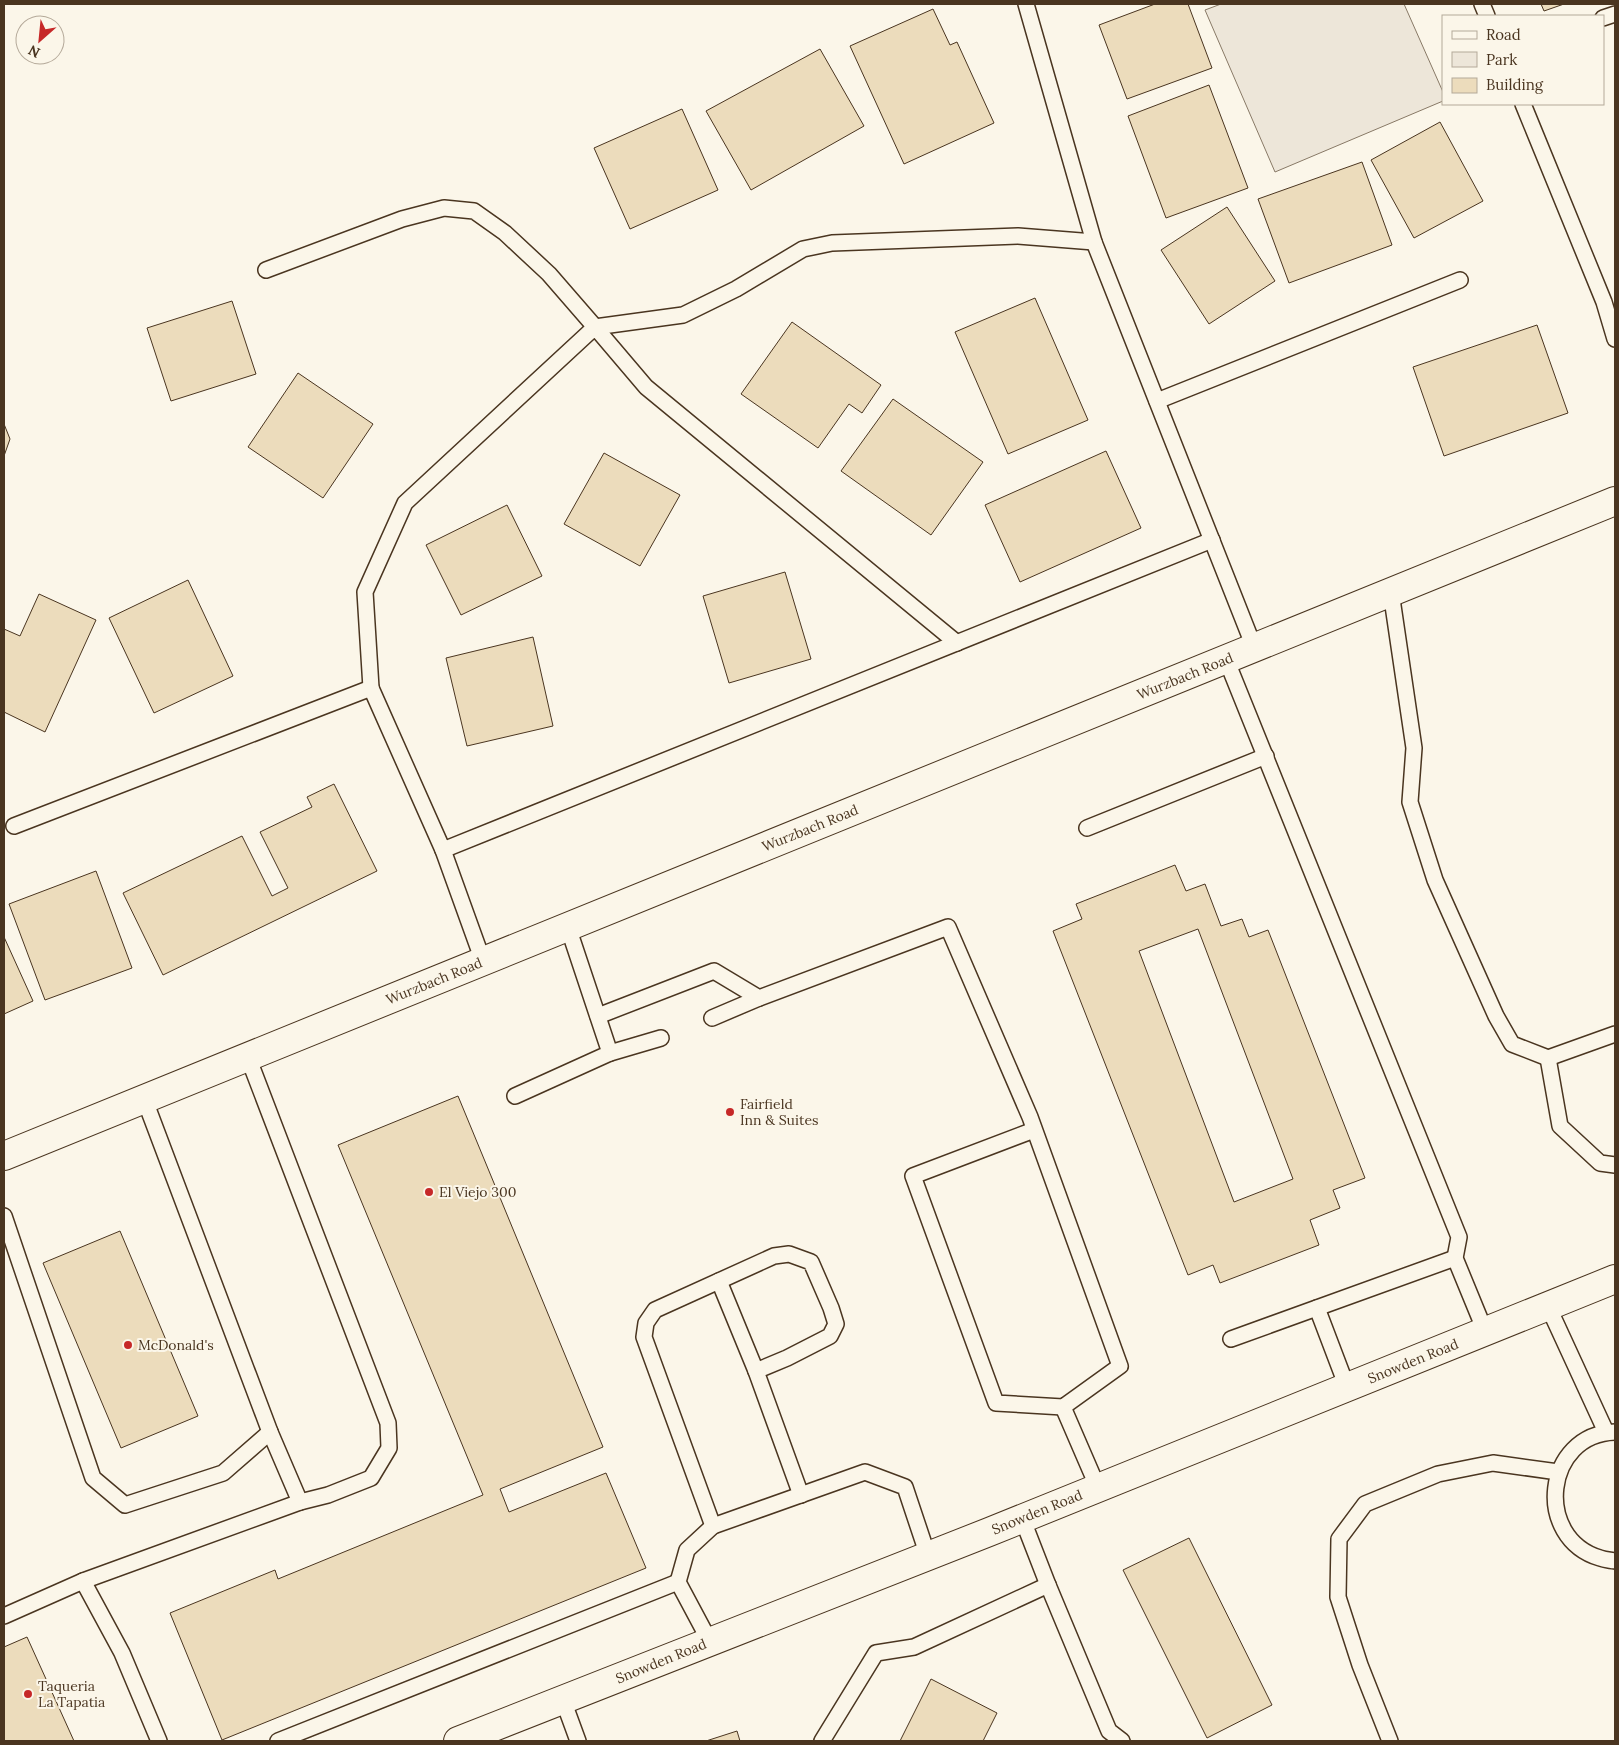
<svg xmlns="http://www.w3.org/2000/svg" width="1619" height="1745" font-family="Lora,serif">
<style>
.green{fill:#ede6d9;stroke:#887966}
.building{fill:#ecdcbc;stroke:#4a3520;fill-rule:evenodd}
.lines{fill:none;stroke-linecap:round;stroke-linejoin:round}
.service-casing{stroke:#4a3520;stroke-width:18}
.minor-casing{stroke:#4a3520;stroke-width:30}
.primary-casing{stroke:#4a3520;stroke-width:30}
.service{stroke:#fbf6e9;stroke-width:15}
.minor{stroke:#fbf6e9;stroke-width:28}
.primary{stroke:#fbf6e9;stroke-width:28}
.poi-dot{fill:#c62828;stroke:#fbf6e9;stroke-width:2}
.labels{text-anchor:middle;stroke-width:4;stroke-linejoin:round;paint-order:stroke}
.street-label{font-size:14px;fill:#4a3520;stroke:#fbf6e9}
.poi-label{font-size:14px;fill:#4a3520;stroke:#fbf6e9;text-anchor:start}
</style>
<rect width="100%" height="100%" fill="#fbf6e9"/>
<path class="green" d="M1221 4H1404L1443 92V101L1275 172 1205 10Z"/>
<g class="building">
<path d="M1155 4H1188L1212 68 1127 99 1099 25Z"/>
<path d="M1541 4H1564L1544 11Z"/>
<path d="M933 9 950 45 957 42 994 123 904 164 850 46Z"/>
<path d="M820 49 864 126 751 190 706 111Z"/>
<path d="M1209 85 1248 188 1166 218 1128 116Z"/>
<path d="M682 109 718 190 630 229 594 148Z"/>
<path d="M1440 122 1483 201 1414 238 1371 160Z"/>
<path d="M1362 162 1392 245 1289 283 1258 199Z"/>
<path d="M1227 207 1275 281 1209 324 1161 250Z"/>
<path d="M1035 298 1088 420 1008 454 955 332Z"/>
<path d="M232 301 256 374 171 401 147 328Z"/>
<path d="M792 322 881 385 862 413 849 404 818 448 741 394Z"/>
<path d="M1537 325 1568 413 1444 456 1413 367Z"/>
<path d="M298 373 373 424 323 498 248 447Z"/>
<path d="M893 399 983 462 931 535 841 471Z"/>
<path d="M4 424 10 439 4 456Z"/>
<path d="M1106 451 1141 528 1020 582 985 505Z"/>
<path d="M604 453 680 495 640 566 564 524Z"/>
<path d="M507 505 542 576 461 615 426 545Z"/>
<path d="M785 572 811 659 729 683 703 596Z"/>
<path d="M188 580 233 676 154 713 109 618Z"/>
<path d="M39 594 96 620 45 732 4 712V629L20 636Z"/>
<path d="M533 637 553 726 467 746 446 658Z"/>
<path d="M334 784 377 871 163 975 123 893 242 836 272 896 288 888 260 832 312 807 307 797Z"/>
<path d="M1175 865 1186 891 1205 884 1221 926 1242 919 1249 937 1268 930 1365 1178 1333 1190 1340 1208 1310 1220 1319 1245 1220 1283 1213 1265 1188 1275 1053 931 1082 919 1076 904ZM1198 929 1293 1179 1234 1202 1139 951Z"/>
<path d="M96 871 132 968 45 1000 9 904Z"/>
<path d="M4 937 33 1001 4 1014Z"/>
<path d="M458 1096 603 1447 500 1489 509 1512 606 1473 646 1568 222 1740 170 1613 275 1570 278 1579 483 1495 338 1145Z"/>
<path d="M120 1231 198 1416 121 1448 43 1263Z"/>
<path d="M1189 1538 1272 1705 1207 1738 1123 1570Z"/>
<path d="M27 1637 74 1741H4V1647Z"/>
<path d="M931 1679 997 1713 983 1741H900Z"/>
<path d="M737 1731 740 1741H706Z"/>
</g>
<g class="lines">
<defs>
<g id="service">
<path d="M1026 4 1094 242 1254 647"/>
<path d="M1482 4 1487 16"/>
<path d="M1603 18 1615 14"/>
<path d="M1523 104 1604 302 1615 339"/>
<path d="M266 270 402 219 444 208 474 211 505 233 549 274 595 327 683 315 736 289 803 249 832 243 1018 236 1094 242"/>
<path d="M1157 401 1460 280"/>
<path d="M1391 592 1414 748 1410 802 1435 880 1496 1016 1512 1044 1548 1058 1615 1034"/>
<path d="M1226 659 1459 1237 1455 1258 1485 1331"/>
<path d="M371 688 365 592 405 503 595 327 646 387 957 643"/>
<path d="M14 826 371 688 443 850 1212 540"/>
<path d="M1087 828 1266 756"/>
<path d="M443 850 483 961"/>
<path d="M598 1016 714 971 759 998 948 927 1030 1117 1120 1366 1063 1407 996 1403 913 1176 1034 1130"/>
<path d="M712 1018 759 998"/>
<path d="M610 1053 661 1038"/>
<path d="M1548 1058 1560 1126 1600 1163 1615 1165"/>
<path d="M515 1096 610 1053 568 927"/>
<path d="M144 1098 270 1432 300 1502 328 1495 371 1478 389 1448 388 1423 248 1057"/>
<path d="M4 1216 93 1478 125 1505 223 1473 270 1432"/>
<path d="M719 1281 756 1371"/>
<path d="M1548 1306 1606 1432"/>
<path d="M1317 1308 1347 1387"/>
<path d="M1231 1339 1455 1258"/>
<path d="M1063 1407 1098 1488"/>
<path d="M1615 1432C1544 1434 1533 1538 1600 1558 1605 1560 1610 1560 1615 1561"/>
<path d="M1022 1518 1048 1585 1109 1731 1122 1741"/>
<path d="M713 1526 644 1337 646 1323 655 1310 774 1256 789 1254 811 1262 831 1308 836 1324 830 1336 787 1358 756 1371 801 1495"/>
<path d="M83 1581 300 1502"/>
<path d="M4 1616 83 1581 122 1653 159 1741"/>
<path d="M710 1642 678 1582 687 1550 713 1526 865 1472 905 1487 928 1556"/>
<path d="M563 1700 578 1741"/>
<path d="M278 1741 678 1582"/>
<path d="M822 1741 876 1653 914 1647 1048 1585"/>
<path d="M1390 1741 1360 1665 1338 1597 1339 1539 1365 1504 1438 1474 1493 1463 1558 1472"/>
</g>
<path id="minor" d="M458 1741 989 1532 1615 1279"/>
<path id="primary" d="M4 1156 1615 501"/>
</defs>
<use href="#service" class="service-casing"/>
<use href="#minor" class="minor-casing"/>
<use href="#primary" class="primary-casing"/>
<use href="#service" class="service"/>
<use href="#minor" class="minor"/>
<use href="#primary" class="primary"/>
</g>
<g class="poi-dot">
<circle cx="730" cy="1112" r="5"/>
<circle cx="429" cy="1192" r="5"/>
<circle cx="128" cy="1345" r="5"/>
<circle cx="28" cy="1694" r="5"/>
</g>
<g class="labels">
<g class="street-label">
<text transform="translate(1185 676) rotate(-22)" y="5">Wurzbach Road</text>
<text transform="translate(810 828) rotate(-22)" y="5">Wurzbach Road</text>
<text transform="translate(434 981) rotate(-22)" y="5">Wurzbach Road</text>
<text transform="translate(1413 1361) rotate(-22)" y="5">Snowden Road</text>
<text transform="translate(1037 1512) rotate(-22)" y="5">Snowden Road</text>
<text transform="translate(661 1661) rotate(-22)" y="5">Snowden Road</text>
</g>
<g class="poi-label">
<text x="740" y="1109">Fairfield<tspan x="740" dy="16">Inn &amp; Suites</tspan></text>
<text x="439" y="1197">El Viejo 300</text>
<text x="138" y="1350">McDonald's</text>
<text x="38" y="1691">Taqueria<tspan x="38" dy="16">La Tapatia</tspan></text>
</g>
</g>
<rect width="1619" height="1745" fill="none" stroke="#4a3520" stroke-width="10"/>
<rect x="1442" y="15" width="162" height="90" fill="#fbf6e9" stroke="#b4a999"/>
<rect x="1452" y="31" width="25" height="8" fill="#fbf6e9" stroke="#b4a999"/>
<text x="1486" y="40" font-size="15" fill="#4a3520">Road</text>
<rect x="1452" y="52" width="25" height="15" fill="#ede6d9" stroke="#b4a999"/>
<text x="1486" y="65" font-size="15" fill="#4a3520">Park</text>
<rect x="1452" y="78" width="25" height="15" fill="#ecdcbc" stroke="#b4a999"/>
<text x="1486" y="90" font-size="15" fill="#4a3520">Building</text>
<g transform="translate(40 40) rotate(207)"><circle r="24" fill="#fbf6e9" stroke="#b4a999"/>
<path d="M0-4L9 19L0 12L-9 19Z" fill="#c62828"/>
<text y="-8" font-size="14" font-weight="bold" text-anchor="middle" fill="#4a3520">N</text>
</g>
</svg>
